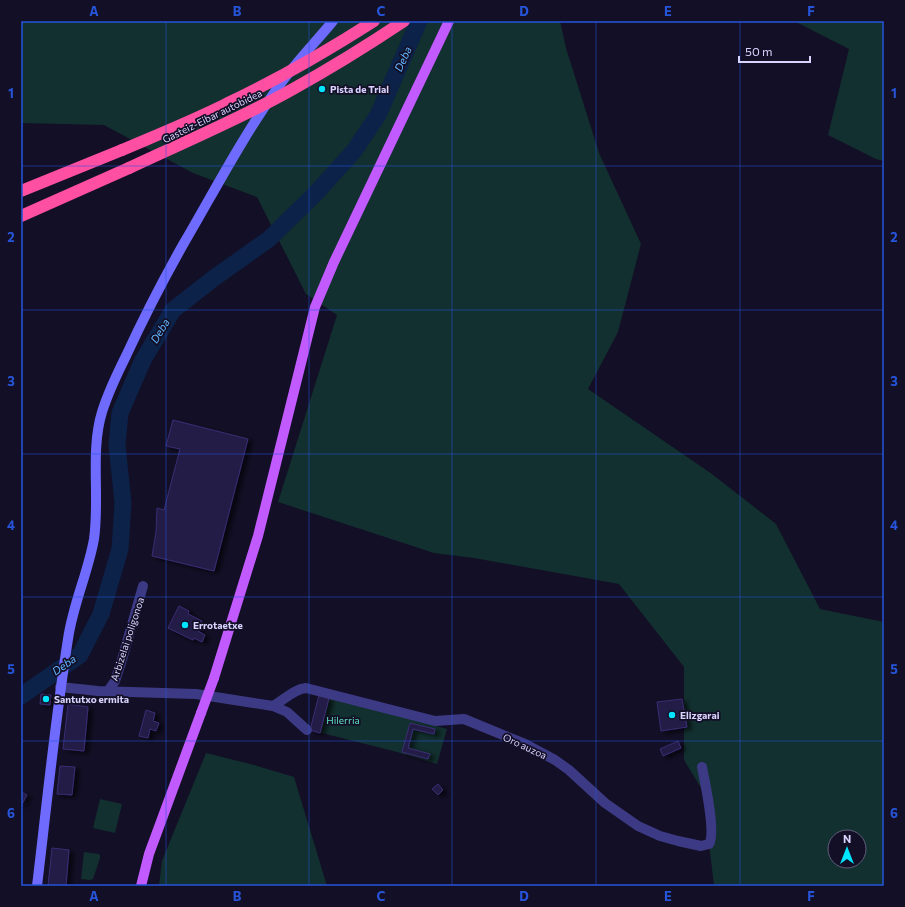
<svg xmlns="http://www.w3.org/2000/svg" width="905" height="907" font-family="Commissioner,sans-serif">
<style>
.green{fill:#12302f;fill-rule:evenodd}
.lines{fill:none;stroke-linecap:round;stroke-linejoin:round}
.river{stroke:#0c2248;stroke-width:17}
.building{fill:#241b47;stroke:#3b2d73;filter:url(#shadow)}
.street{stroke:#3d3a85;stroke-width:10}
.secondary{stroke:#6f6bff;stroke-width:10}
.primary{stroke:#c25bff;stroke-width:10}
.highway{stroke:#ff4fa3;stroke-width:12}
.primary-bridge{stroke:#c25bff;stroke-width:10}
.highway-bridge{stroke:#ff4fa3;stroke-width:12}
.grid{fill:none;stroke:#2655da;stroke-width:1;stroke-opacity:0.55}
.poi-dot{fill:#00e5ff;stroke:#130f26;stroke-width:1.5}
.labels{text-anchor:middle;stroke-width:3.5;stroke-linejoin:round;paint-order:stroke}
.poi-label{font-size:10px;font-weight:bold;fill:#d9d4ff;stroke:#130f26;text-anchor:start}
.street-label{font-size:10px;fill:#d9d4ff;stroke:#130f26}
.park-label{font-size:10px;fill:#5fe0c0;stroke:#130f26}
.water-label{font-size:11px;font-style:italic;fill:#62b6ff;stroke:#130f26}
.neatline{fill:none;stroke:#2655da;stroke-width:1.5}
.grid-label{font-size:13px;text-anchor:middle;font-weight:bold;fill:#2655da}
</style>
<defs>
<filter id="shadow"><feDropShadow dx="4.5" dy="2.5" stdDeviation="2" flood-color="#0009"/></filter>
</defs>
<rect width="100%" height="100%" fill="#130f26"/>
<g class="green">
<path d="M21 21H560L566 48 599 153 641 244 618 332 588 389 712 474 776 524 820 609 884 622V886H714L703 791 684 760V667L619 584 474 558 434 553 278 502 337 315 306 294 257 197 193 173 104 125 21 123ZM835 837H859V861H835Z"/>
<path d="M794 21H884V161L876 159 828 135 849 49Z"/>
<path d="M319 695 447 729 437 764 397 752 310 730Z"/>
<path d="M206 753 254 765 294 777 327 886H159L162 861Z"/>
<path d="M100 799 122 804 115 833 93 828Z"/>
<path d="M84 852 99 854 100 855V858L93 879 90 880 81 879Z"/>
</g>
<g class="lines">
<path class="river" d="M21 696 80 655 101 614 120 549 123 503 117 445 120 413 143 360 173 310 214 278 269 239 316 193 354 151 378 115 419 21"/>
</g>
<g class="building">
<path d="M173 420 248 439 214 571 152 556 156 532 157 508 164 510 180 449 166 446Z"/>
<path d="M179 606 189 611 188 614 202 621 198 631 205 635 202 642 194 638 193 640 168 628Z"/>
<path d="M41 694 51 695 50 705 40 704Z"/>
<path d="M319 695 329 698 320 733 310 730Z"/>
<path d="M682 699 687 727 661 731 657 702Z"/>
<path d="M68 704 88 707 84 751 63 749Z"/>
<path d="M146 710 155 713 153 721 159 723 156 731 150 729 148 738 139 736Z"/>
<path d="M410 723 435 729 434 734 413 729 408 748 430 754 428 759 402 752Z"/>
<path d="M678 741 681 748 663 756 660 749Z"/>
<path d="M60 766 75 767 72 795 57 794Z"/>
<path d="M438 784 443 790 438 795 432 789Z"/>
<path d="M21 792 27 795 21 806Z"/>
<path d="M52 848 69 850 66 886H48Z"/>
</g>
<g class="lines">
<g class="street">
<path d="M60 687 98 691 196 694 273 706 287 712 307 730"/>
<path d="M108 691 115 681 121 663 143 586"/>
<path d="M273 706C284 700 294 689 306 688L435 721 464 719 525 744 555 760 569 770 605 803 638 826 660 836 678 841 701 846 709 844C716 833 705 782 702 767"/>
</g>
<path class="secondary" d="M37 886C47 803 55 721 68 639 73 604 88 573 94 539 100 498 90 451 102 412 108 393 117 374 126 356 144 317 163 280 184 243 215 190 243 136 279 86 295 63 315 43 333 21"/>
<g class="primary">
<path d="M214 678 258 536 315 307 334 262 449 21"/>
<path d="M141 886 149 854 201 713"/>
</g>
<g class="highway">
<path d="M21 191 122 150"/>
<path d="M21 216 129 168"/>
</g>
<path class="primary-bridge" d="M201 713 214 678"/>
<g class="highway-bridge">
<path d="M122 150C157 135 192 121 226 104 277 80 327 51 374 21"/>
<path d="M129 168C184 142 240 119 293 89 331 68 368 45 404 21"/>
</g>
</g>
<path class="grid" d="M166 21V886M309 21V886M452 21V886M596 21V886M740 21V886M21 166H884M21 310H884M21 454H884M21 597H884M21 741H884"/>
<g class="poi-dot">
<circle cx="322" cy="89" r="4"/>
<circle cx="185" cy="625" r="4"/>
<circle cx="46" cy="699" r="4"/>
<circle cx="672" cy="715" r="4"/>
</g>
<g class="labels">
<g class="poi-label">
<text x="330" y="93">Pista de Trial</text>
<text x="193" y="629">Errotaetxe</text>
<text x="54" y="703">Santutxo ermita</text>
<text x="680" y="719">Elizgarai</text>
</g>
<g class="street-label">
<text transform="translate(212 116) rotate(-26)" y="4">Gasteiz-Eibar autobidea</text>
<text transform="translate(127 639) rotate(-72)" y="4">Arbizelai poligonoa</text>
<text transform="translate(525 746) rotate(25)" y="4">Oro auzoa</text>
</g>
<g class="park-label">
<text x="343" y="724">Hilerria</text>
</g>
<g class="water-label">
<text transform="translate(403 59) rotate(-66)" y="4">Deba</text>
<text transform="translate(160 331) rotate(-59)" y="4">Deba</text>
<text transform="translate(64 665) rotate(-35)" y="4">Deba</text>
</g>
</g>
<rect width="905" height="907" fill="none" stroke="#130f26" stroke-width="44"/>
<g transform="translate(847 849)"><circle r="19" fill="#130f26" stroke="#625e7d"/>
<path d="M0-3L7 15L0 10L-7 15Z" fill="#00e5ff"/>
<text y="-6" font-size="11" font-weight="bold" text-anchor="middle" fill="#d9d4ff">N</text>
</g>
<path d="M739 56v6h71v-6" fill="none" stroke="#d9d4ff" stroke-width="2"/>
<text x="745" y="56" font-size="12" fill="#d9d4ff" stroke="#130f26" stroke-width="3" paint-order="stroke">50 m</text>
<rect x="22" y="22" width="861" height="863" class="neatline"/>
<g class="grid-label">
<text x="94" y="16">A</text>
<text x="237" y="16">B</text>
<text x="381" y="16">C</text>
<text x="524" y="16">D</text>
<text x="668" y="16">E</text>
<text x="811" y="16">F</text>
<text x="11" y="98">1</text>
<text x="894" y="98">1</text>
<text x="11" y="242">2</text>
<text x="894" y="242">2</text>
<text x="11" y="386">3</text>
<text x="894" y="386">3</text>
<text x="11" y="530">4</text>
<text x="894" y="530">4</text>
<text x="11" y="674">5</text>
<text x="894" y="674">5</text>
<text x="11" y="818">6</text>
<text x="894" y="818">6</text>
<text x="94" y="901">A</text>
<text x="237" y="901">B</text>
<text x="381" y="901">C</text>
<text x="524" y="901">D</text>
<text x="668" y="901">E</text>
<text x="811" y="901">F</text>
</g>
</svg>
